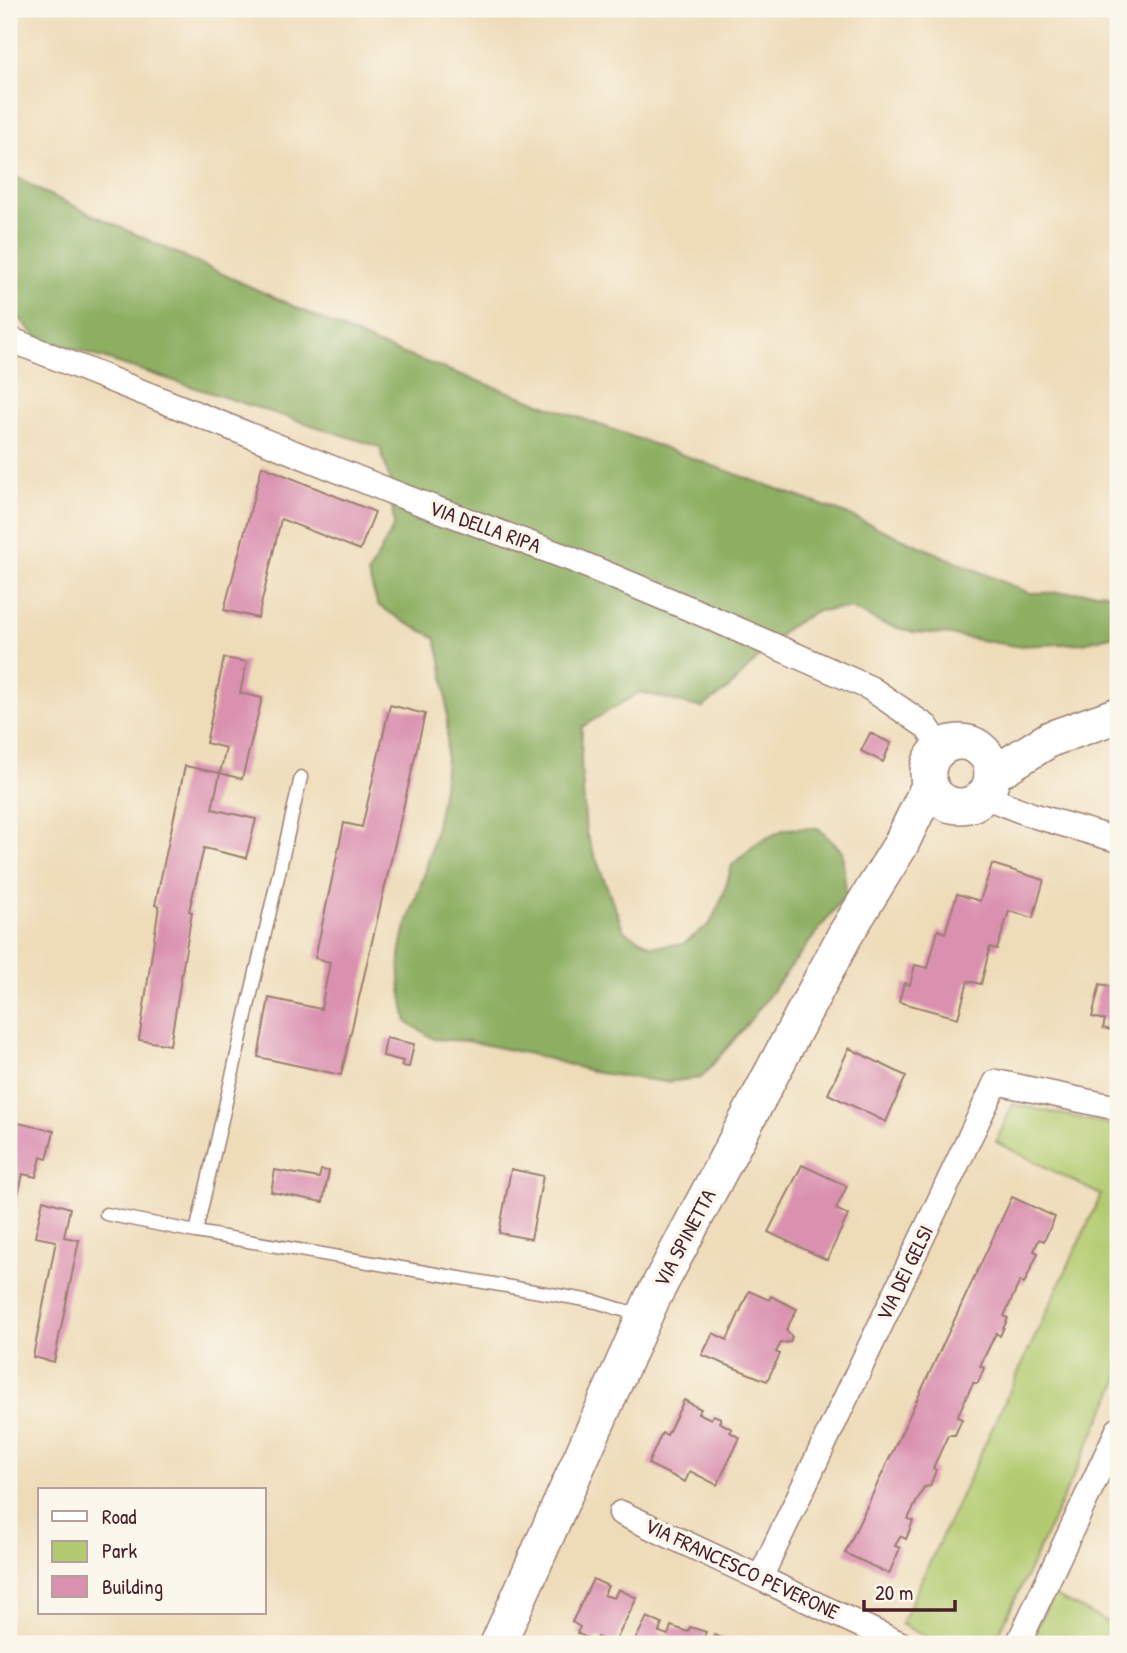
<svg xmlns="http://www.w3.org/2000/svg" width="1127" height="1653" font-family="'Patrick Hand',sans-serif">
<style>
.green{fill:#b2cb70;stroke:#7e754e;stroke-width:2}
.forest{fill:#8daf62;stroke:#6c6746;stroke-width:2}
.building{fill:#da91b0}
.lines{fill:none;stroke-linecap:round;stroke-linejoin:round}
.service-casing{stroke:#9c7e72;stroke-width:15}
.minor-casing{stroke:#9c7e72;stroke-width:27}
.secondary-casing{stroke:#9c7e72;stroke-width:38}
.service{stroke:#fff;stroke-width:12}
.minor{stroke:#fff;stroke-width:24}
.secondary{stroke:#fff;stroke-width:35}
.labels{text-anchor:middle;stroke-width:7;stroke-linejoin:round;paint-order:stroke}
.street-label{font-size:21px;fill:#4a1f2b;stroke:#fbf7ec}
</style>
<rect width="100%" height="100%" fill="#fbf7ec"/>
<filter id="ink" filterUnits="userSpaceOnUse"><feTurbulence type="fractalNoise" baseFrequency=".0143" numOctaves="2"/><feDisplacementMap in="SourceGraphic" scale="14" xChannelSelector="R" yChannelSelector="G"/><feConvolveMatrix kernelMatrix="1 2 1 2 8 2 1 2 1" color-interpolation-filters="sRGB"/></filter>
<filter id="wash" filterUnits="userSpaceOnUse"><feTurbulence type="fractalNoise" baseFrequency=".00686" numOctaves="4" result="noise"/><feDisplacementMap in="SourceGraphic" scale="28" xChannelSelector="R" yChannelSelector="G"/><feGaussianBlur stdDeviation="1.57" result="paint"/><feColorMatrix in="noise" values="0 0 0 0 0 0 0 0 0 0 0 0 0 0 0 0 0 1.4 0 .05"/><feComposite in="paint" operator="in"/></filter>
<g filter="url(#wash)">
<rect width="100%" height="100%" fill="#eedcb9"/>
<g class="green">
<path d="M1013 1104 1118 1126V1382L994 1644H939L901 1624 1101 1195 996 1142Z"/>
<path d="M1053 1595 1118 1627V1644H1028Z"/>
</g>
<path class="forest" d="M9 173 43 192 376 344 841 512 1029 593 1099 592 1118 595V634L1083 643 1015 646 945 634 912 632 881 623 851 608 816 611 786 629 729 688 702 708 640 692 582 727 581 761 586 833 624 931 652 946 683 944 710 924 723 896 732 865 757 843 785 829 818 828 842 851 846 894 744 1028 701 1078 666 1082 598 1073 535 1055 467 1041 434 1039 407 1022C403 1001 398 980 400 958 402 928 419 895 427 865 446 793 457 709 435 637L406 623 378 605 368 574 394 526 390 481 380 447 37 337 9 307Z"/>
<g id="blocks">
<g class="building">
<path d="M9 351 19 354 9 386Z"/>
<path d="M262 466 375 512 360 550 281 519 258 618 224 610Z"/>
<path d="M224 658 247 662 240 693 262 698 242 779 220 773 212 809 256 819 246 858 204 848 189 911 192 912 170 1045 139 1040 159 906 155 905 185 766 220 773 226 748 206 743Z"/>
<path d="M390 705 425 714 341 1075 258 1057 269 998 321 1009 330 962 315 958 344 823 362 827Z"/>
<path d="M870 733 891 743 883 762 861 751Z"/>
<path d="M992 864 1044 880 1033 918 1009 911 997 949 990 947 981 984 968 981 958 1018 899 1002 904 983 910 985 915 965 928 968 938 930 945 933 957 894 980 901Z"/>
<path d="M1100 984 1118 988V1032L1103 1028 1105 1020 1092 1017Z"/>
<path d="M386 1038 414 1044 409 1067 401 1066 403 1061 383 1056Z"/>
<path d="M849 1048 906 1076 886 1122 828 1094Z"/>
<path d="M9 1121 54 1131 47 1159 41 1157 36 1177 23 1174 12 1219 9 1218Z"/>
<path d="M802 1165 847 1186 836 1209 848 1215 827 1260 768 1232Z"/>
<path d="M511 1169 543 1176 531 1239 499 1233Z"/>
<path d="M275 1170 319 1178 321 1170 329 1171 323 1202 271 1192Z"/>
<path d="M1012 1197 1055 1217 1044 1241 1039 1239 1034 1251 1038 1253 1024 1284 1020 1281 1004 1316 1008 1318 1000 1336 996 1333 980 1366 984 1368 978 1383H973L957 1417 962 1419 955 1435H948L933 1468 936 1470 930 1486 924 1487 908 1519 913 1521 906 1539 900 1536 895 1546 900 1548 889 1574 845 1553Z"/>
<path d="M43 1200 70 1208 64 1237 79 1240 54 1362 33 1357 56 1241 35 1237Z"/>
<path d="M749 1291 769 1300 771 1296 797 1309 786 1330 792 1337 790 1342 781 1343 776 1352 780 1354 767 1381 702 1355 713 1333 727 1340Z"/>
<path d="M684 1400 701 1409 698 1413 711 1419 713 1415 721 1418 719 1422 732 1429 730 1432 740 1438 717 1485 690 1471 685 1482 648 1464 662 1433 667 1435Z"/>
<path d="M593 1579 608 1586 604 1595 614 1598 618 1589 637 1598 614 1644 597 1637 594 1642 577 1633 580 1627 572 1622Z"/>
<path d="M647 1617 662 1624 659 1632 668 1635 671 1626 688 1632 690 1627 706 1632 704 1637 712 1641 714 1635 738 1644H633Z"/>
</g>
</g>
</g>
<g filter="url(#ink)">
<use href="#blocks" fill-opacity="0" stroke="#9c7e72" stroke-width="2"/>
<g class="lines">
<defs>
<g id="service">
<path d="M301 777 196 1232 597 1302 642 1316"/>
<path d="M106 1214 196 1232"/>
</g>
<g id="minor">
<path d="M9 339 402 496 571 559 707 616 870 688 927 727 941 748"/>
<path d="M983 796 1032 815 1118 840"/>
<path d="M621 1513 901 1644"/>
<path d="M761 1576 996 1082 1118 1108"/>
<path d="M1018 1644 1118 1430"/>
</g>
<g id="secondary">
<circle cx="960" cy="774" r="32"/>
<path d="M992 775 1050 739 1118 715"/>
<path d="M498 1644 652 1299 845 935 900 846 930 784"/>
</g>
</defs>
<use href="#service" class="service-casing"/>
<use href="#minor" class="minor-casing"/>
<use href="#secondary" class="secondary-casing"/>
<use href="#service" class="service"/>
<use href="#minor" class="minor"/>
<use href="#secondary" class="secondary"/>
</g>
</g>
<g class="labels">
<g class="street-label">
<text transform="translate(485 527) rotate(20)" y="7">VIA DELLA RIPA</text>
<text transform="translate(685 1238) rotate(-62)" y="7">VIA SPINETTA</text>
<text transform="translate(905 1273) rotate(-64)" y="7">VIA DEI GELSI</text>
<text transform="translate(742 1569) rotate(25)" y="7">VIA FRANCESCO PEVERONE</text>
</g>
</g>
<rect width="1127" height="1653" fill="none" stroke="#fbf7ec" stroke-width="35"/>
<rect x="38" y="1488" width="228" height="126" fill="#fbf7ec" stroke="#b4a19f" stroke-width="2"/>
<rect x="52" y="1511" width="35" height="10" fill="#ffffff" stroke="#b4a19f" stroke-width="2"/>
<text x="102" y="1524" font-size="21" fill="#4a1f2b">Road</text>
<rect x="52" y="1541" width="35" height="21" fill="#b2cb70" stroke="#b4a19f" stroke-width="2"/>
<text x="102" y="1558" font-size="21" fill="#4a1f2b">Park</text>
<rect x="52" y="1576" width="35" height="21" fill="#da91b0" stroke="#b4a19f" stroke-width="2"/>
<text x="102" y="1594" font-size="21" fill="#4a1f2b">Building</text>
<path d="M864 1600v10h91v-10" fill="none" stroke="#4a1f2b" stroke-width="3.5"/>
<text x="875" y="1600" font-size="21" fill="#4a1f2b" stroke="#fbf7ec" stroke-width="5" paint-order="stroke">20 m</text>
</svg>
